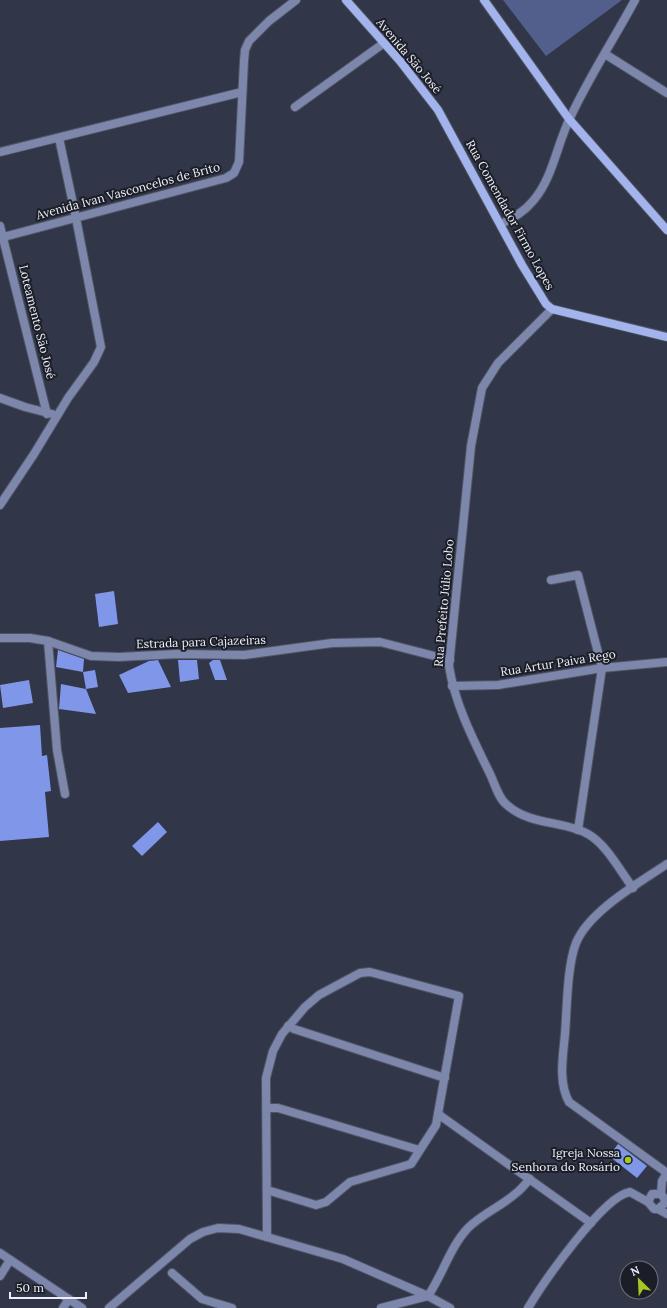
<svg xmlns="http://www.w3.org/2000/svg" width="667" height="1308" font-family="Lora,serif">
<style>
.green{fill:#525f8c}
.building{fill:#8096e8}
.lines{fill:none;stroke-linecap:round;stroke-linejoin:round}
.street-casing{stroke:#4f5465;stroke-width:10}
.secondary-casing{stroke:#4f5465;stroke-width:10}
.street{stroke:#7c87ab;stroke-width:8}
.secondary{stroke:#a3b4ed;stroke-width:8}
.poi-dot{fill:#a5c822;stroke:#1b1e26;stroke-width:1.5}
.labels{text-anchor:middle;stroke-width:4;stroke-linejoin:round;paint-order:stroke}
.street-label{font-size:12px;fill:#edf0fc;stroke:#1b1e26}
.poi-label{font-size:12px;fill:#edf0fc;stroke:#1b1e26;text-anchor:end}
</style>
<rect width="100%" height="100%" fill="#313648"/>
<path class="green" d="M503 0H622L546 56Z"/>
<g class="building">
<path d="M114 591 118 624 99 627 95 594Z"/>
<path d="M58 650 84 659 83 672 56 667Z"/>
<path d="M158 660 171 687 128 693 119 675 149 661Z"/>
<path d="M178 660H197L199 679 180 682Z"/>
<path d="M213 660H220L227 680H215L209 663Z"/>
<path d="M95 670 98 687 86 689 83 672Z"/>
<path d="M29 680 33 703 3 708 0 685Z"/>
<path d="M61 684 86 689 96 714 59 709Z"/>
<path d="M40 725 42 756 47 755 51 791 45 792 49 837 0 841V728Z"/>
<path d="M158 822 167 832 142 856 132 846Z"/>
<path d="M618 1144 647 1166 637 1178 609 1156Z"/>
</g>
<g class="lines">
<defs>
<g id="street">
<path d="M605 54 667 93"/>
<path d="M295 107 384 43"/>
<path d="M0 152 242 92"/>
<path d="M501 224C513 218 524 212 533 201 553 178 557 144 570 118 589 77 614 39 635 0"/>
<path d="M0 226 47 414"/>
<path d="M0 238 226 178 234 173 239 162 244 61 245 50 249 41 269 21 296 0"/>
<path d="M552 309 498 363 482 388 471 446 449 666C455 705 474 741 491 776 495 785 499 799 507 805 531 826 563 820 588 834 607 845 620 871 633 888"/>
<path d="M0 398 25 407 52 414"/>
<path d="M0 505 34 454 68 398 94 362 101 347 76 218 59 138"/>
<path d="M551 580 578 575 602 668 578 830"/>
<path d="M0 638H30L48 641 91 656 119 657 177 654 244 655 332 643 380 642 450 660"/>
<path d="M48 641 57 750 65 794"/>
<path d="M452 686 498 685 602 668 667 662"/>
<path d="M667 864C639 883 589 911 576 943 567 966 567 1009 565 1034 563 1056 558 1082 569 1102L667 1173"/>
<path d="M288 1026 294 1029 445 1078"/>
<path d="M267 1108H278L419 1150"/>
<path d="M438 1114 591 1223"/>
<path d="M267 1190 316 1205 326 1202 350 1182 411 1164 436 1125 459 996 370 972 360 973 319 995 305 1007 282 1034 273 1051 266 1078 267 1237"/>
<path d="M652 1194H661L664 1198 665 1203 658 1209H654L648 1202Z"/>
<path d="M661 1194 662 1181 667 1173"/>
<path d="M658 1209 667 1214"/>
<path d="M0 1253 82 1308"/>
<path d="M172 1273 202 1299 232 1308"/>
<path d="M0 1276 10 1260"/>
<path d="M428 1296C443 1274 450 1247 468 1228 482 1214 500 1207 515 1194 521 1190 525 1184 530 1179"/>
<path d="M63 1308 69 1299"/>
<path d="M109 1308 190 1239 203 1232 218 1228 239 1229 343 1259 428 1296 450 1308"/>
<path d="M381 1308 428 1296"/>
<path d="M528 1308C543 1283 603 1196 630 1192L648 1202"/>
</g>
<g id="secondary">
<path d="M346 0 400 61 438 110 522 265 546 304 552 309 667 337"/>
<path d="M484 0 569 119 667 230"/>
</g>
</defs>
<use href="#street" class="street-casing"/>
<use href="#secondary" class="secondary-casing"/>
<use href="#street" class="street"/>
<use href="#secondary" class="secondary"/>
</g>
<circle class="poi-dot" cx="628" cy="1160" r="4"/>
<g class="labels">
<g class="street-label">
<text transform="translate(409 56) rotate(50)" y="4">Avenida São José</text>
<text transform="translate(128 191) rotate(-15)" y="4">Avenida Ivan Vasconcelos de Brito</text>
<text transform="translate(510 215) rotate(61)" y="4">Rua Comendador Firmo Lopes</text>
<text transform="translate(37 322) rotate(76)" y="4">Loteamento São José</text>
<text transform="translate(444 603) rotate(-85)" y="4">Rua Prefeito Júlio Lobo</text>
<text transform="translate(201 642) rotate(-2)" y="4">Estrada para Cajazeiras</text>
<text transform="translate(558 663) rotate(-9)" y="4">Rua Artur Paiva Rego</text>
</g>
<g class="poi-label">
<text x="620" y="1157">Igreja Nossa<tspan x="620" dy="14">Senhora do Rosário</tspan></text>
</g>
</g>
<g transform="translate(639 1280) rotate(336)"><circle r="19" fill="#1b1e26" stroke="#6f727c"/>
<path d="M0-3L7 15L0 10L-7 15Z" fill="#a5c822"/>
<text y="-6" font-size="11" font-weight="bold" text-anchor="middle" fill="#edf0fc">N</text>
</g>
<path d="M10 1292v6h76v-6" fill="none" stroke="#edf0fc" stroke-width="2"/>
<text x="16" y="1292" font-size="12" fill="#edf0fc" stroke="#1b1e26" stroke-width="3" paint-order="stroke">50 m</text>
</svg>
